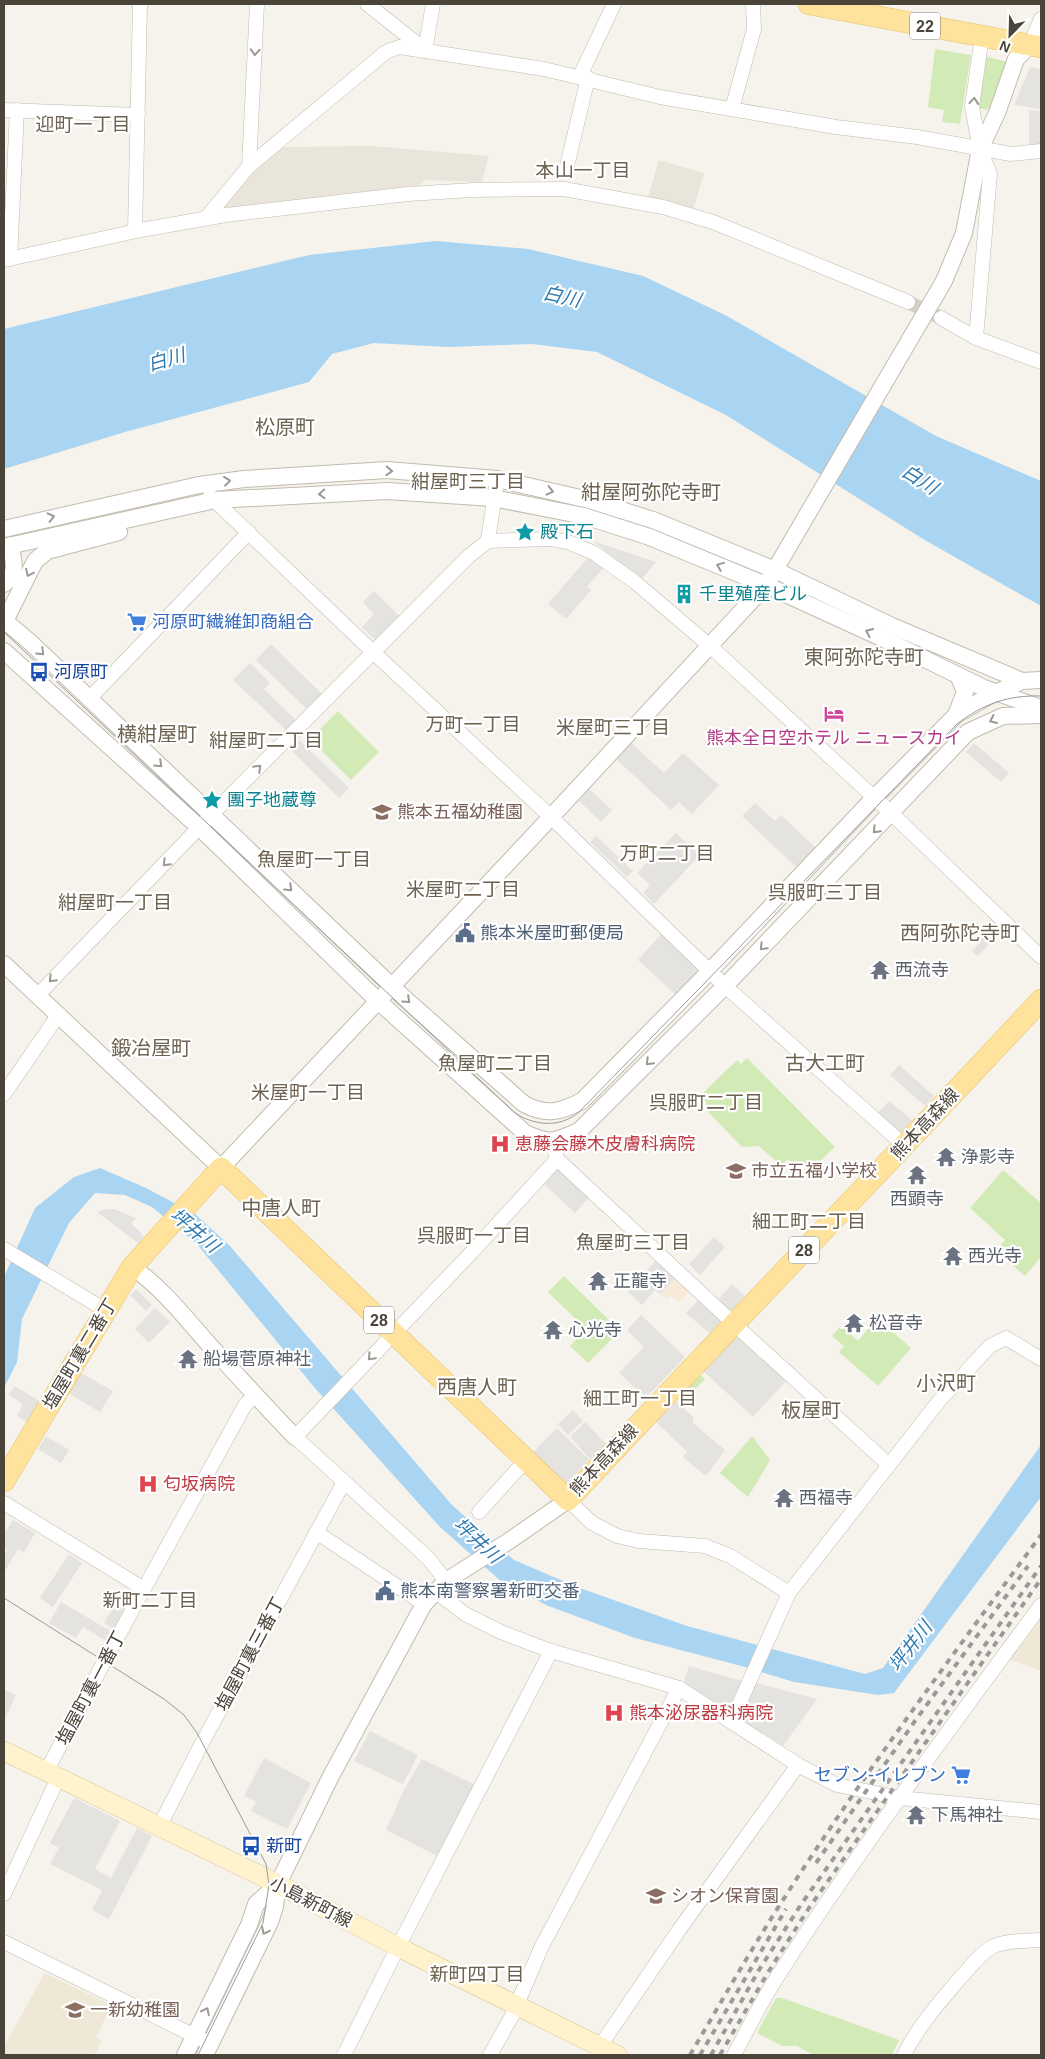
<svg xmlns="http://www.w3.org/2000/svg" width="1045" height="2059" font-family="Helvetica,'Noto Sans JP',sans-serif">
<style>
.residential{fill:#eae5da}
.commercial{fill:#f7ead8}
.education{fill:#efe8d6}
.green{fill:#d2eab5}
.parking{fill:#e5e3e0}
.water{fill:#a9d4f2}
.lines{fill:none;stroke-linecap:round;stroke-linejoin:round}
.minor-tunnel{stroke:#d4d0c8;stroke-width:14;stroke-dasharray:14 7;stroke-linecap:butt}
.minor-casing{stroke:#c2bbae;stroke-width:15}
.tertiary-casing{stroke:#c2bbae;stroke-width:18}
.secondary-casing{stroke:#d6c79b;stroke-width:20}
.primary-casing{stroke:#e6c16a;stroke-width:22}
.minor{stroke:#fff;stroke-width:14}
.tertiary{stroke:#fff;stroke-width:16}
.secondary{stroke:#fff3cd;stroke-width:19}
.primary{stroke:#ffe39c;stroke-width:21}
.tram{stroke:#9a9a9a;stroke-width:1}
.rail{stroke:#9a9a9a;stroke-width:4;stroke-dasharray:6 6;stroke-linecap:butt}
.oneway{stroke:#9c9892}
.labels{text-anchor:middle;stroke-width:4.5;stroke-linejoin:round;paint-order:stroke}
.shield{fill:#fff;stroke:#817c74;stroke-width:1}
.shield-label{font-size:16px;font-weight:bold;fill:#4b4439}
.culture-label{font-size:18px;fill:#0d838f;stroke:#fff;text-anchor:start}
.shop-label{font-size:18px;fill:#366cbe;stroke:#fff;text-anchor:start}
.transit-label{font-size:18px;fill:#164399;stroke:#fff;text-anchor:start}
.hotel-label{font-size:18px;fill:#b23c85;stroke:#fff}
.education-label{font-size:18px;fill:#785e54;stroke:#fff;text-anchor:start}
.service-label{font-size:18px;fill:#4e5e75;stroke:#fff;text-anchor:start}
.worship-label{font-size:18px;fill:#5b616d;stroke:#fff;text-anchor:start}
.street-label{font-size:18px;fill:#4b4439;stroke:#fff}
.health-label{font-size:18px;fill:#be3a42;stroke:#fff;text-anchor:start}
.neighbourhood-label{font-size:19px;fill:#6e6250;stroke:#fff}
.water-label{font-size:19px;font-style:italic;fill:#2e7ab2;stroke:#fff}
.quarter-label{font-size:20px;fill:#6e6250;stroke:#fff}
</style>
<rect width="100%" height="100%" fill="#f6f3ec"/>
<g class="residential">
<path d="M372 146 489 156 482 182 426 180 408 194 206 218 249 166 281 147Z"/>
<path d="M659 160 704 173 693 210 648 197Z"/>
</g>
<path class="commercial" d="M678 1275 692 1289 679 1303 671 1296 667 1300 660 1294Z"/>
<g class="education">
<path d="M1041 1614V1671L1006 1658Z"/>
<path d="M45 1973 111 2005 96 2038 102 2040 95 2055H4V2046Z"/>
</g>
<g class="green">
<path d="M935 49 971 55 960 124 942 122 944 110 928 107Z"/>
<path d="M984 56 1007 62 988 110 977 108Z"/>
<path d="M338 711 379 752 351 780 310 739Z"/>
<path d="M747 1058 835 1147 814 1167 787 1160 781 1166 759 1146 742 1147 708 1112 706 1102 700 1096 737 1060 741 1064Z"/>
<path d="M1003 1170 1041 1203V1257L1025 1276 996 1251 1005 1240 970 1208Z"/>
<path d="M564 1276 620 1331 588 1363 570 1346 586 1329 548 1292Z"/>
<path d="M877 1318 911 1348 878 1386 839 1352 844 1346 832 1336 841 1326 858 1341Z"/>
<path d="M694 1369 705 1379 689 1396 678 1386Z"/>
<path d="M752 1436 770 1460 748 1497 720 1473Z"/>
<path d="M776 1998H782L899 2040 892 2055H836L833 2054 831 2055H814L797 2046H782L757 2033Z"/>
</g>
<g class="parking">
<path d="M1030 67 1041 69V109L1014 105Z"/>
<path d="M1029 110 1041 111V147L1029 148Z"/>
<path d="M593 541 656 562 641 580Z"/>
<path d="M590 555 604 567 587 587 591 590 566 619 548 604Z"/>
<path d="M374 591 401 618 377 642 362 627 374 614 363 602Z"/>
<path d="M271 644 323 695 308 710 256 660Z"/>
<path d="M250 663 270 683 264 689 298 722 288 732 233 680Z"/>
<path d="M298 739 349 788 339 798 289 748Z"/>
<path d="M630 742 664 773 683 753 719 785 692 814 679 802 671 810 615 758Z"/>
<path d="M974 743 1009 773 1001 782 966 752Z"/>
<path d="M589 789 612 810 601 822 579 801Z"/>
<path d="M755 803 775 821 781 815 816 848 797 868 742 816Z"/>
<path d="M676 833 700 855 654 904 643 893 650 885 637 873Z"/>
<path d="M596 836 633 871 627 877 590 842Z"/>
<path d="M993 918 1003 928 978 956 972 951 981 942 975 936Z"/>
<path d="M663 932 701 967 675 994 638 960Z"/>
<path d="M899 1065 934 1096 925 1106 890 1075Z"/>
<path d="M889 1101 913 1121 902 1134 878 1113Z"/>
<path d="M558 1163 591 1195 575 1213 541 1181Z"/>
<path d="M106 1209H114L136 1218 131 1223 144 1236 138 1243 97 1212Z"/>
<path d="M714 1237 725 1247 700 1275 689 1264Z"/>
<path d="M658 1258 678 1275 660 1294 655 1290 642 1305 628 1292Z"/>
<path d="M732 1284 745 1296 731 1311 718 1300Z"/>
<path d="M136 1289 152 1305 146 1311 130 1295Z"/>
<path d="M700 1298 723 1319 710 1334 686 1313Z"/>
<path d="M155 1308 170 1322 149 1343 135 1329Z"/>
<path d="M641 1315 685 1357 646 1398 619 1373 644 1347 627 1330Z"/>
<path d="M739 1333 788 1379 753 1417 703 1371Z"/>
<path d="M81 1373 113 1391 100 1412 68 1393Z"/>
<path d="M14 1386 42 1402 30 1424 17 1416 23 1404 9 1395Z"/>
<path d="M675 1400 693 1417V1423L725 1450 706 1476 683 1457 687 1452 655 1421Z"/>
<path d="M573 1410 583 1421 568 1435 558 1424Z"/>
<path d="M585 1422 606 1444 590 1459 570 1437Z"/>
<path d="M557 1428 589 1460 565 1485 532 1453Z"/>
<path d="M46 1436 69 1450 61 1463 38 1449Z"/>
<path d="M13 1520 35 1533 24 1552 18 1549 5 1571 4 1556 7 1550 4 1548V1534Z"/>
<path d="M69 1554 82 1563 53 1607 40 1598Z"/>
<path d="M123 1590 135 1597 116 1630 104 1623Z"/>
<path d="M61 1602 114 1633 108 1642 83 1627 76 1638 49 1623Z"/>
<path d="M689 1666 742 1681 727 1711 682 1687Z"/>
<path d="M756 1683 817 1699 783 1746 740 1718Z"/>
<path d="M5 1690 16 1695 4 1721V1692Z"/>
<path d="M370 1731 418 1755 403 1784 354 1761Z"/>
<path d="M264 1758 311 1783 287 1829 251 1811 256 1802 244 1796Z"/>
<path d="M422 1759 475 1785 439 1857 386 1830 405 1788Z"/>
<path d="M74 1798 120 1821 95 1869 111 1878 137 1828 152 1836 109 1919 92 1910 102 1890 50 1864 59 1848 50 1843Z"/>
</g>
<g class="water">
<path d="M436 241 528 249 643 276 725 315 936 436 1041 481V606L923 539 726 415 597 352 532 344 448 347 374 343 332 354 309 382 125 432 4 469V329L309 255Z"/>
<path d="M100 1168 146 1188 195 1214 230 1246 452 1505 514 1560 577 1587 687 1626 865 1674 883 1668 1041 1445V1497L894 1693 878 1695 794 1682 745 1667 635 1638 546 1605 503 1583 440 1527 314 1387 196 1243 152 1207 125 1195 95 1193 69 1223 22 1319 17 1362 4 1388V1277L35 1208 74 1177Z"/>
</g>
<g class="lines">
<path class="minor-tunnel" d="M908 302 941 318"/>
<defs>
<g id="minor">
<path d="M367 4 425 50"/>
<path d="M1030 45 1041 19"/>
<path d="M425 51 433 4"/>
<path d="M580 76 614 4"/>
<path d="M732 109 754 29 753 4"/>
<path d="M4 110 138 115"/>
<path d="M249 166 257 4"/>
<path d="M566 170 588 78"/>
<path d="M206 218 249 166 386 52 399 47 544 69 660 97 836 127 917 137 1011 154 1041 151"/>
<path d="M135 231 140 4"/>
<path d="M10 259 17 110"/>
<path d="M4 260 141 230 226 215 408 194 473 190 564 189 663 207 713 222 908 302"/>
<path d="M941 318 976 338 1041 362"/>
<path d="M976 338 990 174 980 149 972 107 982 36"/>
<path d="M210 496 374 653 551 817 725 986 905 1146"/>
<path d="M488 541 497 479"/>
<path d="M89 699 249 532"/>
<path d="M38 995 212 814 469 556 488 541 551 539 568 542 594 553 635 582 710 646 891 813 1041 957"/>
<path d="M4 1094 59 1014"/>
<path d="M555 1151 557 1159 733 1323 889 1465"/>
<path d="M4 1249 107 1311"/>
<path d="M568 1500 592 1523 617 1536 639 1541 705 1546 730 1556 789 1593"/>
<path d="M4 1503 144 1589"/>
<path d="M479 1512 526 1460"/>
<path d="M316 1532 424 1604"/>
<path d="M446 1581 428 1558 295 1437 472 1252 557 1159"/>
<path d="M436 1592 465 1614 501 1632 551 1651 679 1688 798 1765 679 1930 600 2046"/>
<path d="M731 1722 789 1593 939 1401 990 1346 1006 1338 1041 1359"/>
<path d="M798 1765 837 1785 900 1798 1041 1812"/>
<path d="M46 1772 105 1660 245 1405 254 1396"/>
<path d="M159 1827 202 1743 344 1482"/>
<path d="M4 1894 58 1778"/>
<path d="M4 1942 203 2040"/>
<path d="M344 2055 398 1947 551 1651"/>
<path d="M490 2055 513 2014 541 1948 679 1688"/>
<path d="M734 2055C747 2031 759 2006 774 1982 857 1852 950 1729 1041 1605"/>
<path d="M904 2055C918 2026 940 2002 961 1977 971 1967 979 1954 992 1947 1005 1940 1026 1941 1041 1940"/>
</g>
<g id="tertiary">
<path d="M4 529 199 485 244 479 387 470 497 479 589 500 653 520 775 570 892 626 1022 681"/>
<path d="M4 547 215 500 387 491 493 498 584 516 647 536 766 585 886 640 984 688 1041 708"/>
<path d="M4 584C19 572 13 562 11 545"/>
<path d="M4 620 31 643 402 996 524 1104C547 1116 560 1112 582 1101L710 971 874 798 956 715 991 695 1022 681 1041 680"/>
<path d="M5 621 35 561 47 551 119 532"/>
<path d="M4 651 200 828 378 1001 525 1133C551 1145 555 1141 579 1131L725 986 968 732 1003 716 1041 715"/>
<path d="M956 715 965 692 958 675"/>
<path d="M4 964 221 1168 551 817 766 585 944 281 964 233 980 149 997 113 1016 59 1030 45"/>
<path d="M132 1267C160 1286 183 1315 205 1340 235 1373 264 1405 295 1437"/>
<path d="M185 2055 249 1925 256 1904 278 1884"/>
<path d="M205 2055 270 1922 275 1907 278 1884 331 1776 424 1604 446 1581 509 1541 568 1500"/>
</g>
<path id="secondary" d="M4 1751 278 1884 398 1947 617 2055"/>
<g id="primary">
<path d="M809 4 1041 47"/>
<path d="M4 1481 132 1267 221 1168 568 1500C724 1332 885 1168 1041 1000"/>
</g>
</defs>
<use href="#minor" class="minor-casing"/>
<use href="#tertiary" class="tertiary-casing"/>
<use href="#secondary" class="secondary-casing"/>
<use href="#primary" class="primary-casing"/>
<use href="#minor" class="minor"/>
<use href="#tertiary" class="tertiary"/>
<use href="#secondary" class="secondary"/>
<use href="#primary" class="primary"/>
<g class="tram">
<path d="M4 632 515 1113C535 1126 560 1128 579 1112L957 724C983 704 1008 695 1041 696"/>
<path d="M4 1598 164 1699 184 1715 197 1733 266 1864 269 1885 263 1923 198 2055"/>
</g>
<g class="rail">
<path d="M816 1863 915 1721 1028 1566"/>
<path d="M690 2055C720 2004 749 1953 781 1903 862 1776 952 1656 1041 1535"/>
<path d="M700 2055 786 1909"/>
<path d="M711 2055 759 1970 802 1903 1041 1566"/>
<path d="M720 2055 767 1974 809 1908 1041 1579"/>
</g>
</g>
<defs><path id="oneway-chevron" d="M-2-3.5L2.5 0L-2 3.5" fill="none" stroke-width="1.6" stroke-linecap="round" stroke-linejoin="round" transform="scale(1.25)"/></defs>
<g class="oneway">
<use href="#oneway-chevron" transform="translate(255 52) rotate(93)"/>
<use href="#oneway-chevron" transform="translate(974 101) rotate(-85)"/>
<use href="#oneway-chevron" transform="translate(389 471) rotate(2)"/>
<use href="#oneway-chevron" transform="translate(227 481) rotate(-7)"/>
<use href="#oneway-chevron" transform="translate(550 491) rotate(13)"/>
<use href="#oneway-chevron" transform="translate(322 494) rotate(177)"/>
<use href="#oneway-chevron" transform="translate(51 517) rotate(-14)"/>
<use href="#oneway-chevron" transform="translate(720 566) rotate(-158)"/>
<use href="#oneway-chevron" transform="translate(29 573) rotate(116)"/>
<use href="#oneway-chevron" transform="translate(869 632) rotate(-156)"/>
<use href="#oneway-chevron" transform="translate(41 652) rotate(44)"/>
<use href="#oneway-chevron" transform="translate(993 720) rotate(156)"/>
<use href="#oneway-chevron" transform="translate(159 764) rotate(43)"/>
<use href="#oneway-chevron" transform="translate(258 768) rotate(-45)"/>
<use href="#oneway-chevron" transform="translate(876 830) rotate(134)"/>
<use href="#oneway-chevron" transform="translate(166 863) rotate(134)"/>
<use href="#oneway-chevron" transform="translate(289 888) rotate(44)"/>
<use href="#oneway-chevron" transform="translate(763 947) rotate(134)"/>
<use href="#oneway-chevron" transform="translate(52 979) rotate(134)"/>
<use href="#oneway-chevron" transform="translate(407 1000) rotate(42)"/>
<use href="#oneway-chevron" transform="translate(649 1062) rotate(135)"/>
<use href="#oneway-chevron" transform="translate(371 1357) rotate(133)"/>
<use href="#oneway-chevron" transform="translate(265 1931) rotate(116)"/>
<use href="#oneway-chevron" transform="translate(206 2011) rotate(-64)"/>
</g>
<defs>
<symbol id="sight-bare" viewBox="-9 -9 18 18"><path d="M0-6L1.8-2.2L6-1.7L2.9 1.2L3.7 5.4L0 3.3L-3.7 5.4L-2.9 1.2L-6-1.7L-1.8-2.2Z" fill="#0f9aa8" stroke="#fff" stroke-width="2.5" paint-order="stroke"/></symbol>
<symbol id="building-bare" viewBox="-9 -9 18 18"><path d="M-4-6H4V6H1V3H-1V6H-4ZM-2.5-4.3h1.7v1.8h-1.7ZM.8-4.3h1.7v1.8H.8ZM-2.5-1h1.7V.8h-1.7ZM.8-1h1.7V.8H.8Z" fill="#0f9aa8" stroke="#fff" stroke-width="2.5" paint-order="stroke"/></symbol>
<symbol id="supermarket-bare" viewBox="-9 -9 18 18"><path d="M-6-5.5h2.5l.6 2H6L4.5 2H-2.5L-4.4-4H-6ZM-1.5 3.2a1.3 1.3 0 1 0 .1 0ZM3 3.2a1.3 1.3 0 1 0 .1 0Z" fill="#3f7fe0" stroke="#fff" stroke-width="2.5" paint-order="stroke"/></symbol>
<symbol id="bus-bare" viewBox="-9 -9 18 18"><path d="M-5-6H5V4H4V6H2V4H-2V6H-4V4H-5ZM-3.5-4V0h7V-4ZM-3.5 1.2v1.5H-2V1.2ZM2 1.2v1.5H3.5V1.2Z" fill="#1a4fb4" stroke="#fff" stroke-width="2.5" paint-order="stroke"/></symbol>
<symbol id="hotel-bare" viewBox="-9 -9 18 18"><path d="M-6-4.5h1.5V1H6V5H4.5V3h-9V5H-6ZM-4 0a1.8 1.8 0 1 1 3.6 0ZM.5 0V-2.5h3Q6-2.5 6 0Z" fill="#d1479c" stroke="#fff" stroke-width="2.5" paint-order="stroke"/></symbol>
<symbol id="school-bare" viewBox="-9 -9 18 18"><path d="M0-5L7-2L0 1L-7-2ZM-4 1L0 2.5L4 1V4Q0 6-4 4Z" fill="#8d6e63" stroke="#fff" stroke-width="2.5" paint-order="stroke"/></symbol>
<symbol id="civic-bare" viewBox="-9 -9 18 18"><path d="M-.6-6.5H3V-4.5H.6V-3L4-1V1h2V6H-6V1h2V-1L-.6-3ZM-1.2 2.5V6h2.4V2.5Z" fill="#5c6f8a" stroke="#fff" stroke-width="2.5" paint-order="stroke"/></symbol>
<symbol id="temple-bare" viewBox="-9 -9 18 18"><path d="M0-6L5-2H3V0L6.5 2.5H4V6H1.5V3h-3V6H-4V2.5H-6.5L-3 0V-2H-5Z" fill="#6b7280" stroke="#fff" stroke-width="2.5" paint-order="stroke"/></symbol>
<symbol id="hospital-bare" viewBox="-9 -9 18 18"><path d="M-5-5h3v3.5h4V-5h3V5h-3V1.5h-4V5h-3Z" fill="#e0444e" stroke="#fff" stroke-width="2.5" paint-order="stroke"/></symbol>
</defs>
<g fill-rule="evenodd">
<use href="#sight-bare" x="511" y="518" width="28" height="28"/>
<use href="#building-bare" x="670" y="580" width="28" height="28"/>
<use href="#supermarket-bare" x="123" y="608" width="28" height="28"/>
<use href="#bus-bare" x="25" y="658" width="28" height="28"/>
<use href="#hotel-bare" x="820" y="700" width="28" height="28"/>
<use href="#sight-bare" x="198" y="786" width="28" height="28"/>
<use href="#school-bare" x="368" y="798" width="28" height="28"/>
<use href="#civic-bare" x="451" y="919" width="28" height="28"/>
<use href="#temple-bare" x="866" y="956" width="28" height="28"/>
<use href="#hospital-bare" x="486" y="1130" width="28" height="28"/>
<use href="#temple-bare" x="932" y="1143" width="28" height="28"/>
<use href="#school-bare" x="722" y="1157" width="28" height="28"/>
<use href="#temple-bare" x="903" y="1161" width="28" height="28"/>
<use href="#temple-bare" x="939" y="1242" width="28" height="28"/>
<use href="#temple-bare" x="584" y="1267" width="28" height="28"/>
<use href="#temple-bare" x="840" y="1309" width="28" height="28"/>
<use href="#temple-bare" x="539" y="1316" width="28" height="28"/>
<use href="#temple-bare" x="174" y="1345" width="28" height="28"/>
<use href="#hospital-bare" x="134" y="1470" width="28" height="28"/>
<use href="#temple-bare" x="770" y="1484" width="28" height="28"/>
<use href="#civic-bare" x="371" y="1577" width="28" height="28"/>
<use href="#hospital-bare" x="600" y="1699" width="28" height="28"/>
<use href="#supermarket-bare" x="947" y="1761" width="28" height="28"/>
<use href="#temple-bare" x="902" y="1801" width="28" height="28"/>
<use href="#bus-bare" x="237" y="1832" width="28" height="28"/>
<use href="#school-bare" x="642" y="1882" width="28" height="28"/>
<use href="#school-bare" x="61" y="1996" width="28" height="28"/>
</g>
<g class="labels">
<g class="shield">
<rect x="910" y="12.5" width="30" height="27" rx="4"/>
<rect x="789" y="1236.5" width="30" height="27" rx="4"/>
<rect x="364" y="1306.5" width="30" height="27" rx="4"/>
</g>
<g class="shield-label">
<text x="925" y="32">22</text>
<text x="804" y="1256">28</text>
<text x="379" y="1326">28</text>
</g>
<g class="culture-label">
<text x="540" y="538">殿下石</text>
<text x="699" y="600">千里殖産ビル</text>
<text x="227" y="806">團子地蔵尊</text>
</g>
<g class="shop-label">
<text x="152" y="628">河原町繊維卸商組合</text>
<text x="946" y="1781" text-anchor="end">セブン-イレブン</text>
</g>
<g class="transit-label">
<text x="54" y="678">河原町</text>
<text x="266" y="1852">新町</text>
</g>
<g class="hotel-label">
<text x="834" y="744">熊本全日空ホテル ニュースカイ</text>
</g>
<g class="education-label">
<text x="397" y="818">熊本五福幼稚園</text>
<text x="751" y="1177">市立五福小学校</text>
<text x="671" y="1902">シオン保育園</text>
<text x="90" y="2016">一新幼稚園</text>
</g>
<g class="service-label">
<text x="480" y="939">熊本米屋町郵便局</text>
<text x="400" y="1597">熊本南警察署新町交番</text>
</g>
<g class="worship-label">
<text x="895" y="976">西流寺</text>
<text x="961" y="1163">浄影寺</text>
<text x="917" y="1205" text-anchor="middle">西顕寺</text>
<text x="968" y="1262">西光寺</text>
<text x="613" y="1287">正龍寺</text>
<text x="869" y="1329">松音寺</text>
<text x="568" y="1336">心光寺</text>
<text x="203" y="1365">船場菅原神社</text>
<text x="799" y="1504">西福寺</text>
<text x="931" y="1821">下馬神社</text>
</g>
<g class="street-label">
<text transform="translate(925 1124) rotate(-47)" y="6">熊本高森線</text>
<text transform="translate(80 1354) rotate(-59)" y="6">塩屋町裏二番丁</text>
<text transform="translate(604 1460) rotate(-47)" y="6">熊本高森線</text>
<text transform="translate(250 1654) rotate(-62)" y="6">塩屋町裏三番丁</text>
<text transform="translate(91 1688) rotate(-62)" y="6">塩屋町裏一番丁</text>
<text transform="translate(311 1902) rotate(27)" y="6">小島新町線</text>
</g>
<g class="health-label">
<text x="515" y="1150">恵藤会藤木皮膚科病院</text>
<text x="163" y="1490">匂坂病院</text>
<text x="629" y="1719">熊本泌尿器科病院</text>
</g>
<g class="neighbourhood-label">
<text x="83" y="131">迎町一丁目</text>
<text x="583" y="177">本山一丁目</text>
<text x="468" y="488">紺屋町三丁目</text>
<text x="473" y="731">万町一丁目</text>
<text x="613" y="734">米屋町三丁目</text>
<text x="266" y="747">紺屋町二丁目</text>
<text x="667" y="860">万町二丁目</text>
<text x="314" y="866">魚屋町一丁目</text>
<text x="463" y="896">米屋町二丁目</text>
<text x="825" y="899">呉服町三丁目</text>
<text x="115" y="909">紺屋町一丁目</text>
<text x="495" y="1070">魚屋町二丁目</text>
<text x="308" y="1099">米屋町一丁目</text>
<text x="706" y="1109">呉服町二丁目</text>
<text x="809" y="1228">細工町二丁目</text>
<text x="474" y="1242">呉服町一丁目</text>
<text x="633" y="1249">魚屋町三丁目</text>
<text x="640" y="1405">細工町一丁目</text>
<text x="150" y="1607">新町二丁目</text>
<text x="477" y="1981">新町四丁目</text>
</g>
<g class="water-label">
<text transform="translate(562 296) rotate(13)" y="7">白川</text>
<text transform="translate(166 359) rotate(-16)" y="7">白川</text>
<text transform="translate(920 479) rotate(32)" y="7">白川</text>
<text transform="translate(195 1230) rotate(40)" y="7">坪井川</text>
<text transform="translate(478 1540) rotate(43)" y="7">坪井川</text>
<text transform="translate(910 1646) rotate(-52)" y="7">坪井川</text>
</g>
<g class="quarter-label">
<text x="285" y="434">松原町</text>
<text x="651" y="499">紺屋阿弥陀寺町</text>
<text x="864" y="664">東阿弥陀寺町</text>
<text x="157" y="741">横紺屋町</text>
<text x="960" y="940">西阿弥陀寺町</text>
<text x="151" y="1055">鍛冶屋町</text>
<text x="825" y="1070">古大工町</text>
<text x="281" y="1215">中唐人町</text>
<text x="946" y="1390">小沢町</text>
<text x="477" y="1394">西唐人町</text>
<text x="811" y="1417">板屋町</text>
</g>
</g>
<rect width="1045" height="2059" fill="none" stroke="#4b4439" stroke-width="10"/>
<g transform="translate(1010 35) rotate(203)" stroke="#ffffff" stroke-width="4" paint-order="stroke">
<path d="M0-4L9 19L0 12L-9 19Z" fill="#4b4439"/>
<text y="-8" font-size="14" font-weight="bold" text-anchor="middle" fill="#4b4439">N</text>
</g>
</svg>
